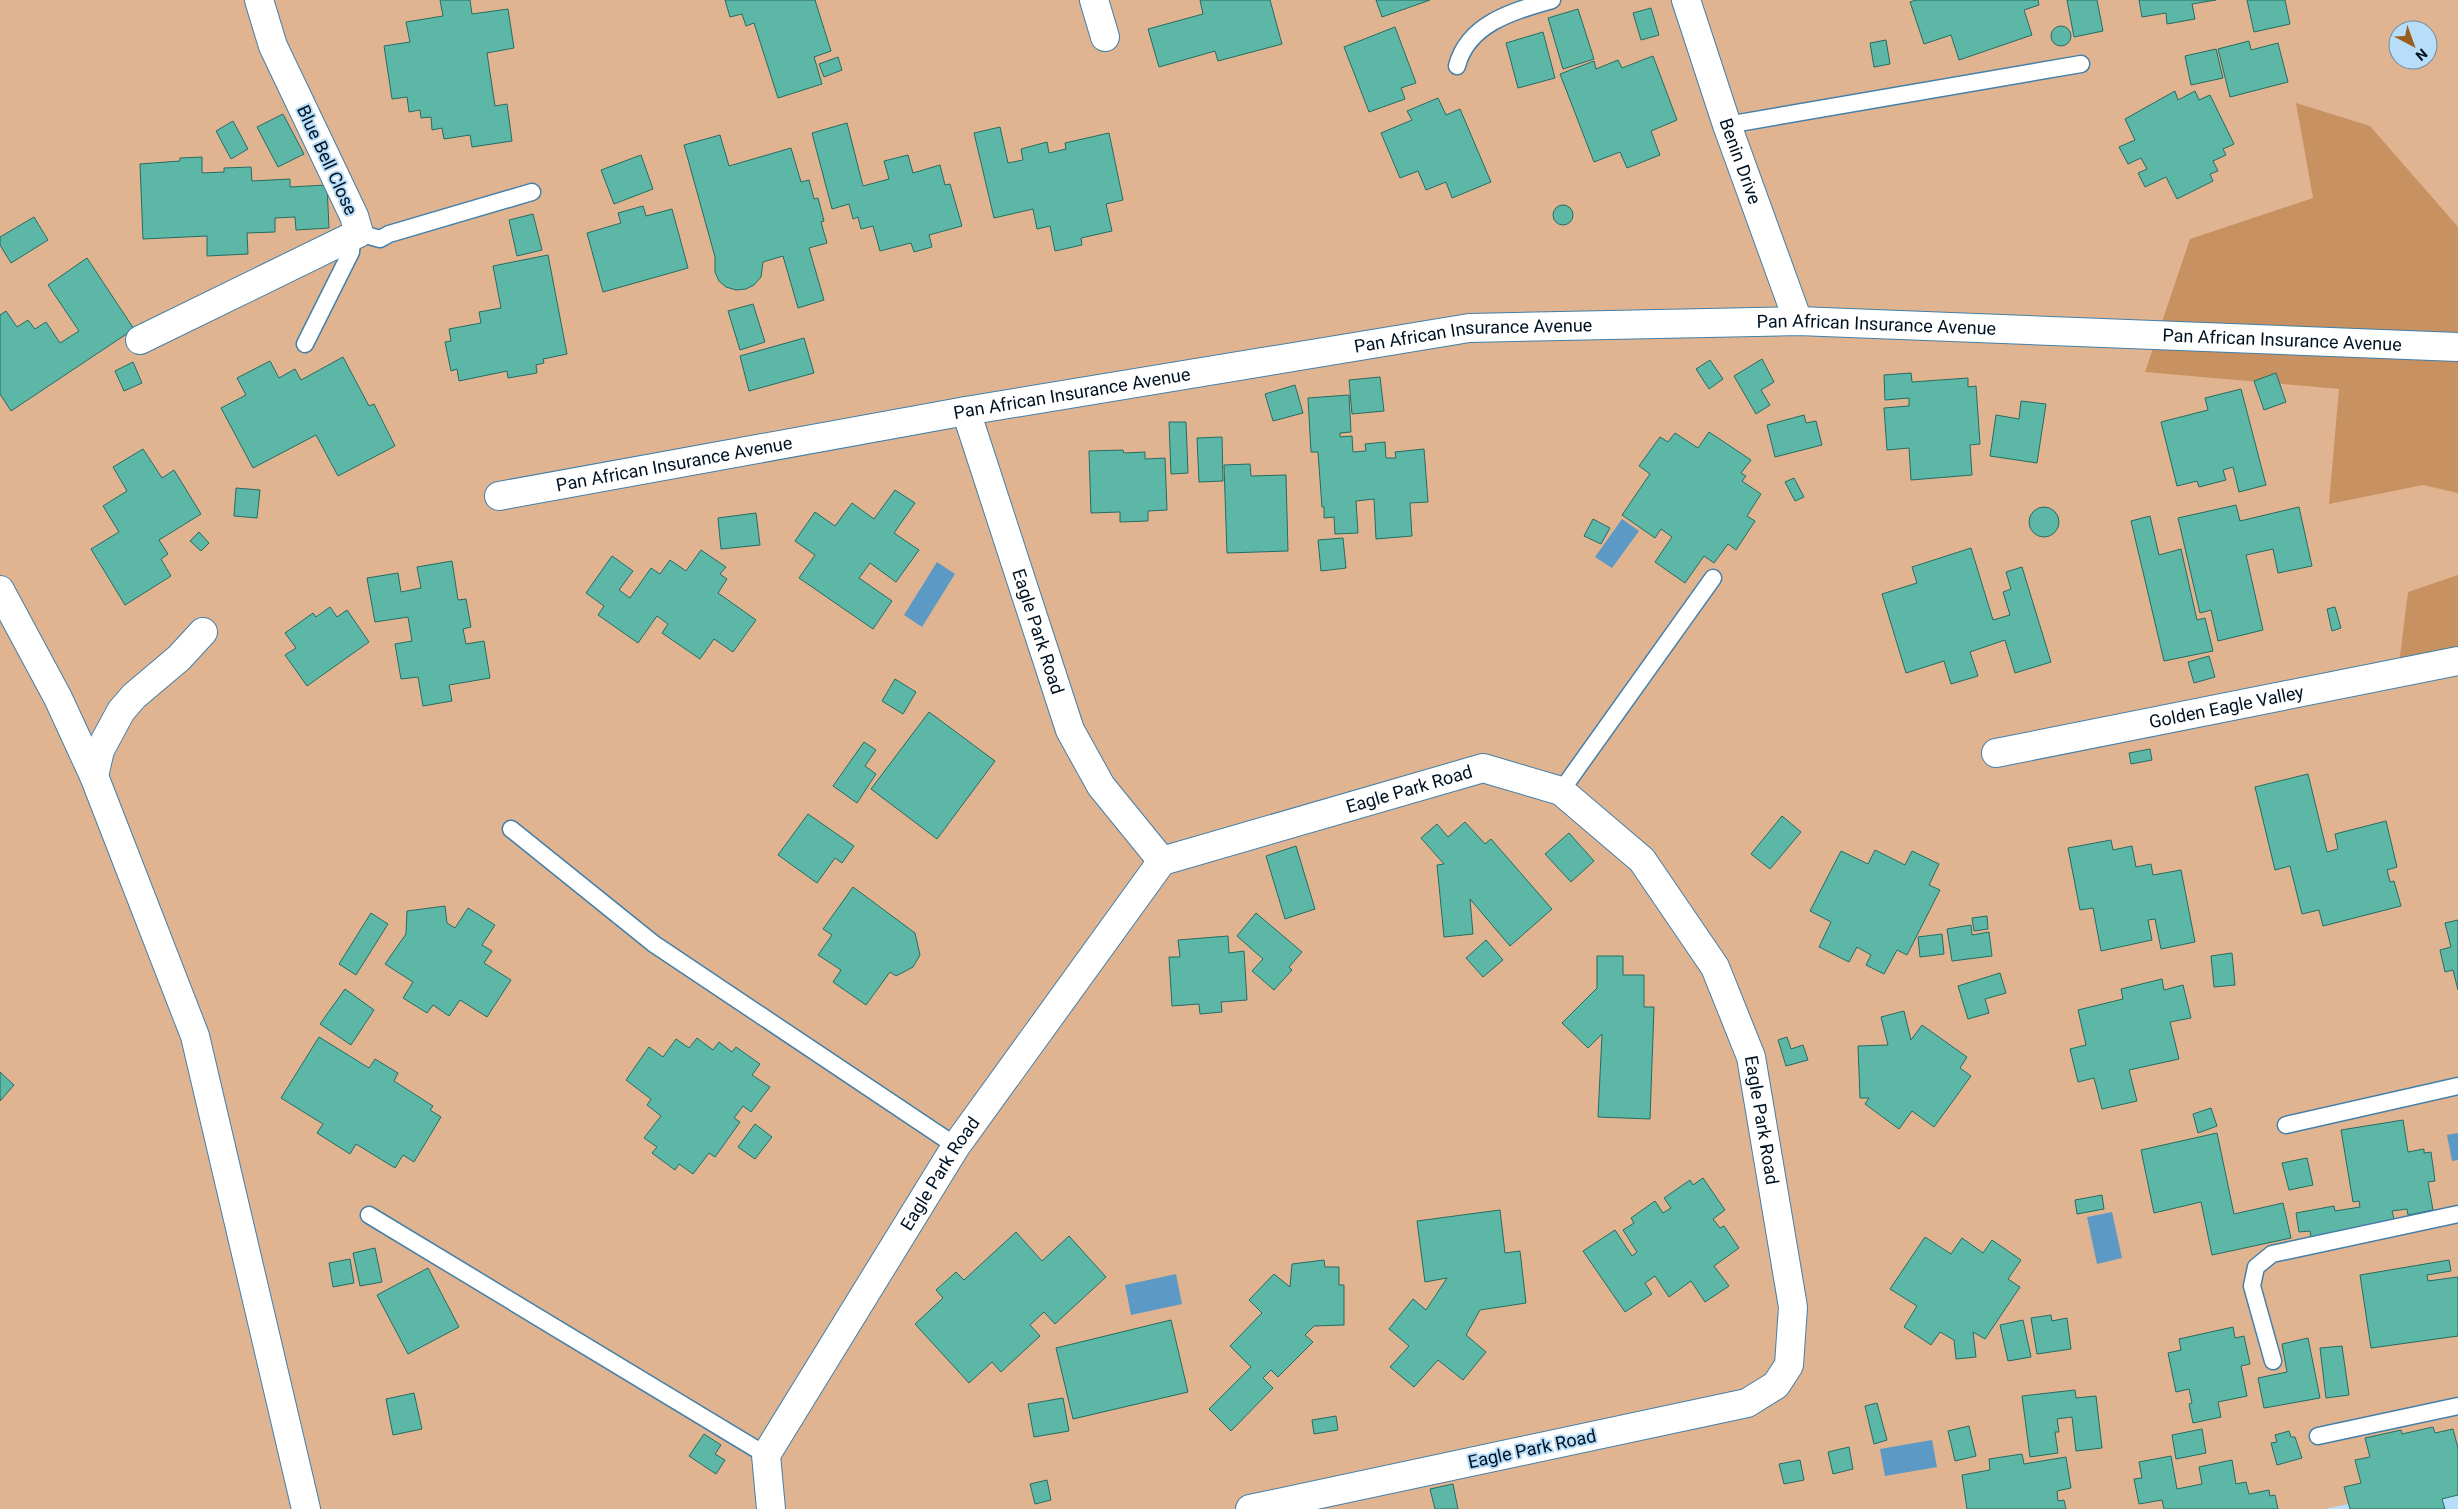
<svg xmlns="http://www.w3.org/2000/svg" width="2458" height="1509" font-family="Roboto,sans-serif">
<style>
.green{fill:#e0b490;fill-rule:evenodd}
.forest{fill:#c79162}
.water{fill:#5c99c4}
.building{fill:#5db7a7;stroke:#266c61}
.lines{fill:none;stroke-linecap:round;stroke-linejoin:round}
.lane-casing{stroke:#437fa9;stroke-width:19}
.street-casing{stroke:#437fa9;stroke-width:30}
.lane{stroke:#fff;stroke-width:16}
.street{stroke:#fff;stroke-width:28}
.labels{text-anchor:middle;stroke-width:4;stroke-linejoin:round;paint-order:stroke}
.street-label{font-size:18px;fill:#001323;stroke:#b8ddf8}
</style>
<rect width="100%" height="100%" fill="#b8ddf8"/>
<path class="green" d="M0 0H2458V1480L2325 1509H0ZM2398 30H2428V60H2398Z"/>
<g class="forest">
<path d="M2296 103 2370 126 2458 227V493L2423 485 2329 504 2339 389 2145 372 2190 239 2313 198Z"/>
<path d="M2458 575V665L2397 680 2408 592Z"/>
</g>
<g class="water">
<path d="M1622 519 1639 531 1612 568 1595 557Z"/>
<path d="M937 562 955 574 922 627 904 615Z"/>
<path d="M2458 1133V1160L2452 1161 2447 1135Z"/>
<path d="M2112 1212 2122 1258 2097 1264 2087 1217Z"/>
<path d="M1176 1274 1182 1304 1131 1315 1125 1285Z"/>
<path d="M1932 1440 1937 1467 1885 1476 1880 1449Z"/>
</g>
<g class="building">
<path d="M440 0H470L472 14 508 9 514 48 487 53 495 106 507 104 512 141 472 147 470 135 444 139 442 128 432 130 431 117 421 118 420 110 409 112 407 97 392 99 384 46 410 42 406 22 443 16Z"/>
<path d="M725 0H815L831 51 814 57 822 84 778 98 754 23 746 26 742 14 730 17Z"/>
<path d="M1200 0H1270L1282 44 1218 61 1215 51 1159 67 1148 29 1203 14Z"/>
<path d="M1376 0H1430L1382 17Z"/>
<path d="M1916 0H2038L2039 5 2024 10 2032 35 1959 60 1951 35 1924 44 1910 2Z"/>
<path d="M2067 0H2097L2103 31 2074 37Z"/>
<path d="M2139 0H2216L2192 4 2195 19 2167 24 2166 13 2142 17Z"/>
<path d="M2247 0H2285L2290 24 2254 32Z"/>
<path d="M1651 8 1659 35 1641 40 1633 13Z"/>
<path d="M1578 9 1594 59 1563 69 1548 18Z"/>
<circle cx="2061" cy="36" r="10"/>
<path d="M1395 27 1416 83 1401 88 1405 99 1369 112 1344 47Z"/>
<path d="M1543 32 1555 78 1518 88 1506 43Z"/>
<path d="M1886 40 1890 64 1874 67 1870 43Z"/>
<path d="M2249 41 2251 50 2278 43 2288 82 2230 97 2218 49Z"/>
<path d="M2216 49 2223 78 2191 85 2185 56Z"/>
<path d="M1653 56 1677 120 1651 131 1660 155 1627 168 1620 152 1594 162 1560 74 1594 61 1596 69 1618 60 1622 68Z"/>
<path d="M838 57 842 70 824 77 819 64Z"/>
<path d="M2175 91 2178 100 2195 91 2199 100 2210 95 2234 144 2223 149 2226 155 2213 161 2218 171 2210 174 2213 181 2177 199 2166 177 2145 187 2138 173 2147 169 2141 158 2128 164 2119 147 2135 140 2125 119Z"/>
<path d="M1438 98 1446 115 1460 109 1491 182 1452 198 1446 182 1426 190 1418 171 1400 178 1381 133 1412 120 1407 111Z"/>
<path d="M283 114 304 154 278 167 257 127Z"/>
<path d="M233 121 248 149 231 159 216 131Z"/>
<path d="M847 123 863 186 889 179 884 161 908 155 913 173 940 165 945 185 950 184 962 226 929 235 932 247 914 252 911 243 880 251 873 226 861 229 858 217 853 219 849 204 832 209 812 133Z"/>
<path d="M1000 127 1008 163 1023 160 1021 149 1047 142 1049 153 1066 149 1065 143 1109 133 1123 200 1106 204 1112 231 1081 238 1082 245 1055 251 1050 226 1037 229 1033 209 994 218 974 133Z"/>
<path d="M720 135 729 166 791 148 801 182 809 180 814 199 818 198 824 221 821 222 827 243 809 248 824 300 798 308 783 256 763 262 761 277 754 285 746 289 736 290 726 287 719 281 715 272V257L684 145Z"/>
<path d="M641 155 653 189 614 204 601 170Z"/>
<path d="M202 157V173L224 172V168L251 167 252 181 290 179V187L327 185 329 228 296 230 295 217 275 218V232L247 233 248 254 207 256V236L143 239 140 164 180 161V158Z"/>
<circle cx="1563" cy="215" r="10"/>
<path d="M643 206 646 216 672 209 688 268 603 292 587 233 621 223 618 213Z"/>
<path d="M533 214 542 250 517 256 509 220Z"/>
<path d="M34 217 48 240 11 263 0 245V237Z"/>
<path d="M548 255 567 354 543 359 544 363 536 365 537 373 508 378 507 371 459 381 457 369 451 371 445 342 451 341 449 329 481 323 479 312 501 308 493 266Z"/>
<path d="M87 258 134 329 11 411 0 394V315L6 311 17 327 28 320 35 329 46 322 60 343 79 331 48 285Z"/>
<path d="M753 304 765 342 740 350 728 311Z"/>
<path d="M804 338 814 373 749 391 740 356Z"/>
<path d="M343 357 369 406 374 404 395 446 338 476 316 435 253 468 221 408 246 395 237 378 270 361 279 378 295 369 301 380Z"/>
<path d="M1762 359 1774 382 1761 390 1770 405 1756 414 1734 376Z"/>
<path d="M1710 360 1723 379 1709 389 1696 369Z"/>
<path d="M133 362 142 383 124 391 115 371Z"/>
<path d="M1911 373 1912 382 1968 378V387L1976 386 1980 444 1970 445 1972 475 1911 480 1909 448 1887 450 1884 408 1909 406V398L1885 400 1884 375Z"/>
<path d="M2276 373 2286 402 2264 410 2254 381Z"/>
<path d="M1380 377 1384 411 1352 414 1349 380Z"/>
<path d="M1295 385 1303 413 1273 421 1265 394Z"/>
<path d="M2241 389 2266 485 2239 492 2233 467 2223 470 2226 480 2199 487 2197 481 2177 486 2161 422 2208 410 2205 398Z"/>
<path d="M1349 395 1351 432 1340 433V437L1352 436 1353 452 1366 451 1365 444 1385 442 1386 458H1396L1395 452 1424 449 1428 502 1410 503 1412 536 1376 539 1374 499 1356 501 1358 533 1335 534 1334 517 1324 518V507H1322L1318 452H1311L1308 398Z"/>
<path d="M2021 401 2046 404 2037 463 1990 456 1996 415 2019 419Z"/>
<path d="M1804 415 1806 423 1816 421 1822 445 1775 457 1767 425Z"/>
<path d="M1169 422H1186L1188 473 1171 474Z"/>
<path d="M1709 432 1751 460 1741 473 1746 476 1742 481 1761 494 1747 516 1755 521 1736 550 1728 544 1714 563 1704 556 1685 583 1655 562 1672 537 1661 529 1655 538 1622 515 1650 474 1639 466 1660 437 1668 442 1675 433 1698 448Z"/>
<path d="M1222 437 1223 481 1199 482 1197 438Z"/>
<path d="M143 449 162 478 174 470 201 514 159 540 168 554 161 559 171 576 125 605 91 549 119 532 103 506 127 491 113 467Z"/>
<path d="M1123 450 1124 453 1145 452V459L1165 458 1167 510 1148 511V521L1120 522V512L1091 513 1089 451Z"/>
<path d="M1250 464 1251 476 1286 475 1288 551 1227 553 1224 465Z"/>
<path d="M1794 478 1804 497 1795 501 1785 482Z"/>
<path d="M236 488 260 490 257 518 234 516Z"/>
<path d="M895 490 915 503 894 533 919 550 896 582 870 563 859 578 892 601 873 629 799 578 815 555 795 541 815 512 835 526 852 503 874 519Z"/>
<path d="M2236 505 2240 521 2299 507 2312 566 2278 573 2273 549 2246 555 2263 630 2218 641 2211 610 2200 613 2178 518Z"/>
<circle cx="2044" cy="522" r="15"/>
<path d="M756 513 760 545 721 549 718 518Z"/>
<path d="M2150 516 2159 555 2181 549 2197 620 2205 618 2213 651 2164 661 2131 521Z"/>
<path d="M1593 519 1610 528 1601 544 1584 536Z"/>
<path d="M199 532 209 543 201 551 190 541Z"/>
<path d="M1343 538 1346 568 1321 571 1318 540Z"/>
<path d="M1971 548 1993 620 2010 615 2003 592 2011 589 2006 572 2022 567 2051 662 2015 673 2005 640 1970 652 1978 676 1951 684 1944 661 1906 673 1882 594 1917 583 1912 567Z"/>
<path d="M701 550 726 567 720 574 727 579 718 593 756 620 733 652 714 639 700 659 662 633 668 624 657 616 638 643 598 615 604 606 586 593 612 556 633 571 619 590 630 598 651 568 660 574 670 560 686 571Z"/>
<path d="M452 561 458 600 466 599 471 627 463 629 466 644 484 641 490 678 449 685 452 701 423 706 418 677 401 679 395 644 412 641 408 617 375 622 367 578 398 573 401 592 421 588 417 567Z"/>
<path d="M330 607 337 617 347 610 369 642 307 686 285 655 296 648 285 633 313 613 316 617Z"/>
<path d="M2335 607 2341 628 2332 631 2327 609Z"/>
<path d="M2209 656 2215 677 2194 683 2188 662Z"/>
<path d="M895 679 916 692 903 714 882 701Z"/>
<path d="M929 712 995 761 937 839 871 789Z"/>
<path d="M864 742 876 750 865 766 876 774 857 803 833 786Z"/>
<path d="M2150 749 2152 760 2131 764 2129 753Z"/>
<path d="M2308 774 2327 852 2338 849 2335 834 2386 821 2397 867 2387 870 2390 882 2394 881 2401 906 2323 926 2319 910 2302 914 2290 866 2275 870 2255 787Z"/>
<path d="M808 814 854 846 842 863 835 858 817 883 778 855Z"/>
<path d="M1782 816 1801 832 1770 869 1751 854Z"/>
<path d="M1465 822 1485 844 1491 839 1552 909 1510 946 1470 899 1473 934 1444 937 1437 865 1444 864 1421 838 1437 824 1448 837Z"/>
<path d="M1569 833 1594 861 1571 882 1545 854Z"/>
<path d="M2111 840 2113 850 2132 846 2136 867 2151 864 2153 875 2181 870 2195 942 2161 949 2155 919 2148 920 2152 940 2101 951 2093 908 2080 910 2068 848Z"/>
<path d="M1296 846 1315 909 1285 919 1266 856Z"/>
<path d="M1875 850 1905 865 1912 851 1939 864 1929 885 1940 890 1907 955 1897 950 1884 974 1866 965 1871 955 1857 947 1849 962 1819 947 1831 922 1810 911 1841 851 1868 864Z"/>
<path d="M853 887 915 933 920 955 913 967 896 976 890 972 866 1005 833 982 841 970 818 955 832 935 823 929Z"/>
<path d="M445 906 447 923 455 928 468 908 495 925 482 945 492 951 484 963 511 980 487 1017 460 1000 449 1016 433 1005 427 1013 403 998 413 982 385 964 406 934 407 911Z"/>
<path d="M371 913 388 924 356 975 339 964Z"/>
<path d="M1256 913 1302 952 1289 967 1292 970 1274 990 1252 971 1263 959 1237 936Z"/>
<path d="M1987 916 1988 929 1974 931 1972 918Z"/>
<path d="M2458 920V990L2453 970 2445 972 2440 950 2451 947 2445 923Z"/>
<path d="M1971 925 1972 935 1989 932 1992 956 1952 961 1947 929Z"/>
<path d="M1942 934 1944 954 1920 957 1918 937Z"/>
<path d="M1228 936 1229 953 1244 951 1247 1000 1221 1002 1222 1012 1200 1014 1199 1004 1172 1006 1169 957H1180L1178 940Z"/>
<path d="M1486 940 1503 960 1483 977 1466 958Z"/>
<path d="M2232 953 2235 985 2214 987 2211 956Z"/>
<path d="M1597 956H1623V975H1644V1007H1654L1650 1119 1598 1117 1602 1034 1588 1048 1562 1023 1597 988Z"/>
<path d="M2000 973 2006 993 1985 999 1989 1013 1968 1019 1958 986Z"/>
<path d="M2162 979 2164 990 2183 985 2191 1018 2170 1022 2179 1059 2129 1070 2137 1101 2102 1109 2094 1078 2078 1082 2070 1049 2086 1045 2078 1010 2123 999 2121 989Z"/>
<path d="M345 989 374 1010 351 1045 320 1024Z"/>
<path d="M1904 1011 1911 1040 1922 1025 1967 1057 1960 1068 1971 1076 1934 1127 1912 1111 1899 1129 1865 1104 1869 1098H1860L1858 1046 1888 1045 1881 1017Z"/>
<path d="M319 1037 369 1068 375 1059 398 1073 394 1081 433 1106 430 1110 441 1117 414 1162 403 1155 395 1168 356 1144 350 1154 317 1133 323 1124 281 1098Z"/>
<path d="M1787 1037 1791 1049 1803 1045 1808 1060 1786 1066 1778 1040Z"/>
<path d="M697 1038 713 1050 719 1042 732 1052 736 1047 760 1064 752 1075 770 1087 751 1112 743 1106 734 1118 740 1122 715 1157 709 1153 693 1174 679 1164 675 1170 652 1153 657 1147 644 1138 661 1116 647 1105 651 1099 626 1080 649 1047 663 1057 676 1039 689 1048Z"/>
<path d="M0 1072 14 1085 0 1101Z"/>
<path d="M2211 1108 2217 1126 2198 1133 2193 1114Z"/>
<path d="M2403 1120 2408 1152 2424 1149V1153L2431 1152 2435 1181 2428 1182 2433 1210 2408 1215 2407 1209 2392 1211 2395 1223 2311 1237 2310 1231 2299 1232 2296 1213 2334 1206 2335 1211 2360 1207 2359 1201 2353 1202 2341 1130Z"/>
<path d="M755 1124 772 1137 755 1159 738 1147Z"/>
<path d="M2217 1133 2234 1214 2283 1203 2291 1238 2212 1255 2201 1202 2154 1213 2141 1150Z"/>
<path d="M2307 1158 2313 1185 2289 1190 2282 1163Z"/>
<path d="M1703 1178 1725 1210 1713 1219 1720 1228 1724 1226 1739 1248 1714 1266 1729 1286 1705 1302 1691 1281 1669 1297 1655 1276 1645 1283 1652 1294 1625 1312 1583 1251 1615 1230 1632 1256 1637 1252 1623 1230 1634 1223 1631 1218 1655 1201 1663 1213 1671 1208 1664 1198 1690 1180 1693 1185Z"/>
<path d="M2102 1195 2104 1209 2077 1214 2075 1200Z"/>
<path d="M1500 1210 1505 1253 1520 1251 1526 1303 1480 1310 1466 1335 1486 1352 1463 1380 1438 1360 1414 1387 1390 1367 1409 1346 1389 1329 1413 1299 1426 1310 1447 1278 1425 1282 1417 1221Z"/>
<path d="M1016 1232 1042 1261 1069 1236 1106 1277 1055 1324 1044 1312 1030 1325 1040 1336 1001 1372 992 1362 969 1383 915 1324 943 1298 936 1290 956 1272 964 1280Z"/>
<path d="M1925 1237 1951 1254 1962 1238 1983 1253 1992 1240 2021 1260 2008 1279 2020 1287 1985 1339 1973 1332 1976 1357 1956 1359 1954 1340 1940 1332 1931 1345 1904 1327 1917 1306 1890 1289Z"/>
<path d="M375 1248 382 1282 360 1286 353 1253Z"/>
<path d="M350 1259 354 1283 333 1287 329 1263Z"/>
<path d="M1324 1260 1325 1267H1339V1285H1344V1325L1314 1326 1305 1335 1313 1342 1278 1377 1271 1370 1263 1378 1273 1388 1231 1431 1209 1409 1251 1367 1230 1346 1262 1313 1249 1300 1274 1274 1290 1287 1292 1264Z"/>
<path d="M2449 1260 2451 1271 2427 1275 2428 1281 2458 1277V1336L2371 1348 2360 1275Z"/>
<path d="M428 1268 459 1327 408 1354 377 1295Z"/>
<path d="M2051 1315 2052 1321 2067 1318 2071 1349 2037 1354 2031 1318Z"/>
<path d="M1171 1320 1188 1392 1073 1419 1056 1348Z"/>
<path d="M2023 1320 2031 1357 2008 1361 2000 1325Z"/>
<path d="M2233 1327 2235 1338 2244 1336 2250 1364 2241 1366 2247 1396 2218 1402 2221 1417 2193 1423 2189 1404 2192 1403 2189 1389 2176 1392 2168 1353 2181 1350 2179 1339Z"/>
<path d="M2308 1338 2320 1398 2264 1408 2258 1378 2287 1372 2282 1344Z"/>
<path d="M2342 1346 2349 1395 2326 1398 2320 1348Z"/>
<path d="M2075 1390 2076 1398 2096 1396 2102 1448 2076 1451 2072 1417 2057 1419 2059 1432H2055L2058 1453 2030 1457 2022 1396Z"/>
<path d="M414 1393 422 1429 393 1435 386 1399Z"/>
<path d="M1063 1398 1069 1431 1034 1437 1028 1404Z"/>
<path d="M1877 1403 1887 1440 1874 1444 1865 1406Z"/>
<path d="M1336 1416 1338 1430 1314 1434 1312 1420Z"/>
<path d="M1969 1426 1976 1456 1955 1461 1948 1431Z"/>
<path d="M2433 1427 2435 1433 2453 1429 2458 1448V1495L2442 1499 2445 1509H2350L2344 1487 2361 1483 2355 1460 2370 1457 2365 1438 2401 1430 2402 1434Z"/>
<path d="M2202 1429 2206 1453 2176 1459 2172 1435Z"/>
<path d="M2289 1431 2291 1437H2295L2302 1458 2277 1465 2271 1443 2277 1442 2275 1435Z"/>
<path d="M704 1434 721 1445 715 1454 725 1460 716 1474 689 1456Z"/>
<path d="M1849 1447 1853 1469 1833 1474 1828 1452Z"/>
<path d="M2022 1454 2024 1464 2066 1457 2071 1488 2057 1491 2058 1501 2064 1500 2066 1509H1967L1962 1475 1990 1470 1989 1459Z"/>
<path d="M2171 1456 2177 1489 2202 1484 2199 1467 2232 1460 2236 1484 2246 1482 2249 1494 2269 1490 2270 1496 2275 1495 2278 1509H2164L2162 1500 2139 1504 2134 1479 2142 1478 2139 1462Z"/>
<path d="M1800 1460 1804 1480 1784 1484 1779 1464Z"/>
<path d="M1047 1480 1051 1500 1035 1504 1030 1484Z"/>
<path d="M1453 1484 1458 1509H1435L1430 1489Z"/>
</g>
<g class="lines">
<defs>
<g id="lane">
<path d="M1457 66C1468 23 1514 11 1552 0"/>
<path d="M1727 125 2081 64"/>
<path d="M305 344 351 252 352 240 359 233 380 239 389 234 532 192"/>
<path d="M1561 791 1713 578"/>
<path d="M511 829 654 944 956 1146"/>
<path d="M2286 1125 2458 1086"/>
<path d="M369 1215 766 1455"/>
<path d="M2273 1361 2252 1286 2256 1267 2272 1254 2458 1214"/>
<path d="M2318 1436 2458 1406"/>
</g>
<g id="street">
<path d="M1094 0 1105 37"/>
<path id="s1" d="M1686 0 1727 125 1798 321"/>
<path d="M140 340 359 233 354 216 273 46 259 0"/>
<path id="s2" d="M966 411 1070 730 1101 786 1162 861"/>
<path id="s3" d="M499 496 966 411 1469 328 1798 321 2458 347"/>
<path d="M0 590 58 698 94 776 195 1036 306 1509"/>
<path id="s4" d="M1996 753 2458 661"/>
<path d="M94 776 100 750 121 711 134 696 179 658 203 632"/>
<path id="s5" d="M771 1509 766 1455 956 1146 1162 861 1483 768 1561 791 1642 860 1715 967 1751 1057 1793 1307 1789 1365 1776 1385 1747 1403 1250 1509"/>
</g>
</defs>
<use href="#lane" class="lane-casing"/>
<use href="#street" class="street-casing"/>
<use href="#lane" class="lane"/>
<use href="#street" class="street"/>
</g>
<g class="labels">
<g class="street-label">
<text transform="translate(327 160) rotate(65)" y="6">Blue Bell Close</text>
<text dy="6" stroke="none"><textPath href="#s1" startOffset="170">Benin Drive</textPath></text>
<text dy="6" stroke="none"><textPath href="#s3" startOffset="1392">Pan African Insurance Avenue</textPath></text>
<text dy="6" stroke="none"><textPath href="#s3" startOffset="988">Pan African Insurance Avenue</textPath></text>
<text dy="6" stroke="none"><textPath href="#s3" startOffset="1798">Pan African Insurance Avenue</textPath></text>
<text dy="6" stroke="none"><textPath href="#s3" startOffset="582">Pan African Insurance Avenue</textPath></text>
<text dy="6" stroke="none"><textPath href="#s3" startOffset="178">Pan African Insurance Avenue</textPath></text>
<text dy="6" stroke="none"><textPath href="#s2" startOffset="232">Eagle Park Road</textPath></text>
<text dy="6" stroke="none"><textPath href="#s4" startOffset="235">Golden Eagle Valley</textPath></text>
<text dy="6" stroke="none"><textPath href="#s5" startOffset="1026">Eagle Park Road</textPath></text>
<text dy="6" stroke="none"><textPath href="#s5" startOffset="1581">Eagle Park Road</textPath></text>
<text dy="6" stroke="none"><textPath href="#s5" startOffset="385">Eagle Park Road</textPath></text>
<text transform="translate(1532 1449) rotate(-12)" y="6">Eagle Park Road</text>
</g>
</g>
<g transform="translate(2413 45) rotate(139)"><circle r="24" fill="#b8ddf8" stroke="#6e8ca3"/>
<path d="M0-4L9 19L0 12L-9 19Z" fill="#9a5d20"/>
<text y="-8" font-size="14" font-weight="bold" text-anchor="middle" fill="#001323">N</text>
</g>
</svg>
